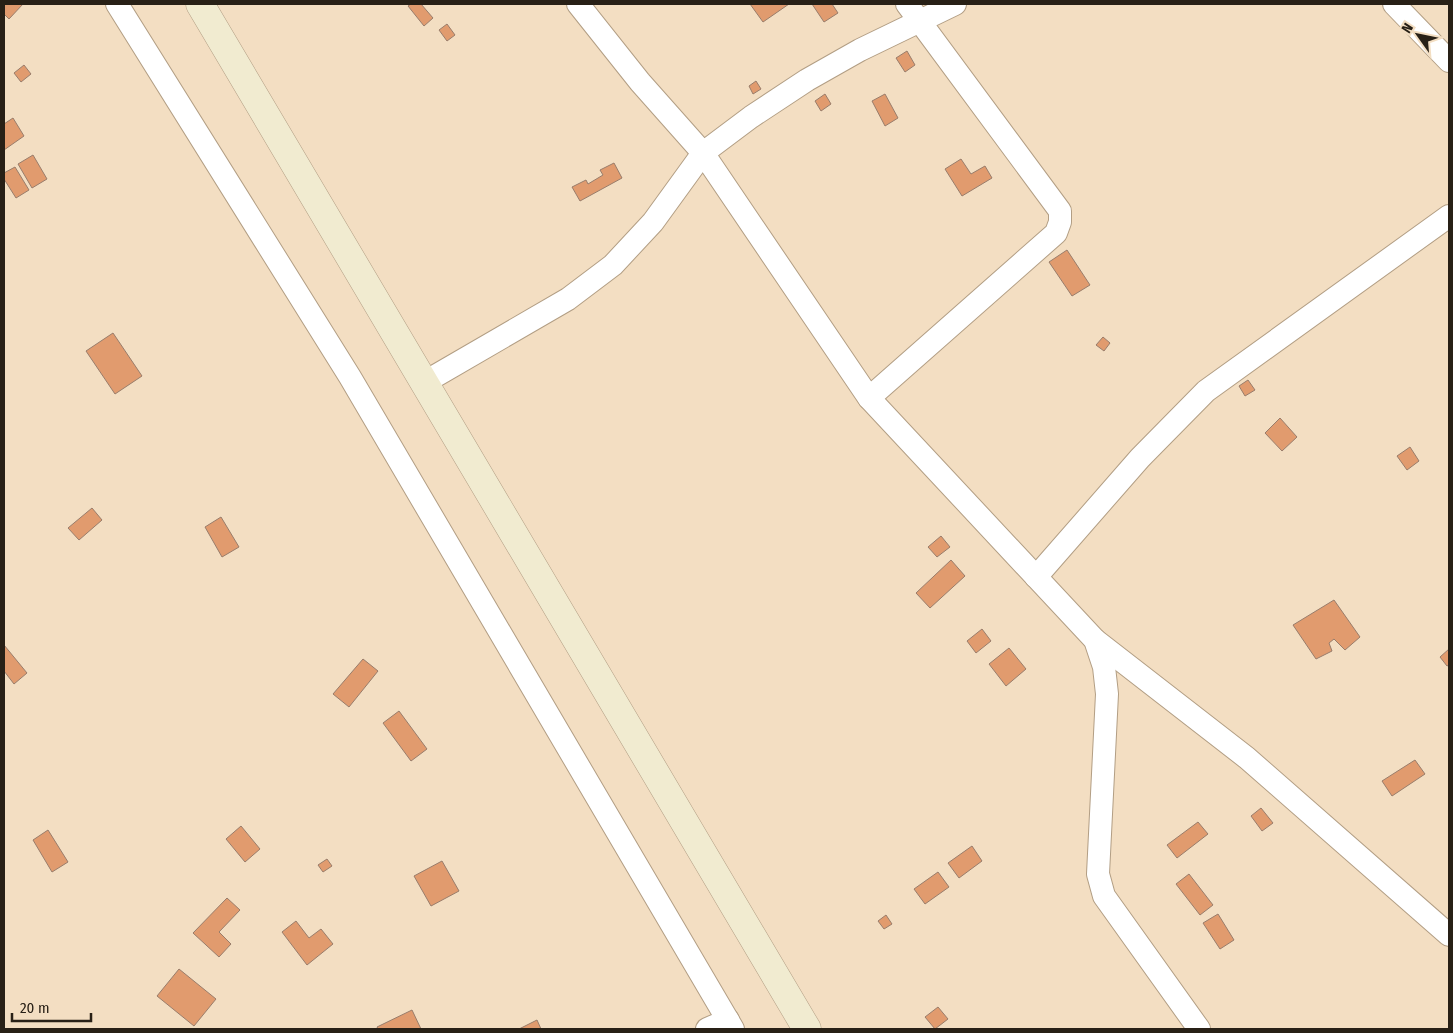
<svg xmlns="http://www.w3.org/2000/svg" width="1453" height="1033" font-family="'Fira Sans Condensed',sans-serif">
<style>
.building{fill:#e19b6e;stroke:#997d6b}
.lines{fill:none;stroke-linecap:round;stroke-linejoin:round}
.minor-casing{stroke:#b29e84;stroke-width:24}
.secondary-casing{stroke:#b29e84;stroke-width:29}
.minor{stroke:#fff;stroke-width:22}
.secondary{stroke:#f1ebd0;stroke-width:28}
</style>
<rect width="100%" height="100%" fill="#f3dec2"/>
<g class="building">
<path d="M4 4H23L9 19 4 14Z"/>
<path d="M411 4H421L433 18 424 26 408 6Z"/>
<path d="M750 4H789L763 22Z"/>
<path d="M812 4H832L838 13 824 22Z"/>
<path d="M447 24 455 35 447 41 439 30Z"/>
<path d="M907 51 915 65 905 72 896 58Z"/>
<path d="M24 65 31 74 21 82 14 73Z"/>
<path d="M756 81 761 89 753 94 749 86Z"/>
<path d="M825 94 831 104 821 111 815 101Z"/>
<path d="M885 94 898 118 885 126 872 101Z"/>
<path d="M13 118 24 136 4 150V124Z"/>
<path d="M33 155 47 179 32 188 18 164Z"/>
<path d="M961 159 971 174 985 166 992 178 962 196 945 169Z"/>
<path d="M614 163 622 178 580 201 572 187 586 180 588 184 603 175 600 170Z"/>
<path d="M15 167 29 190 16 198 4 179V173Z"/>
<path d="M1067 250 1090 285 1072 296 1049 262Z"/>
<path d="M113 333 142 376 115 394 86 351Z"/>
<path d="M1103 337 1110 343 1104 351 1096 345Z"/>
<path d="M1248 380 1255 390 1245 396 1239 386Z"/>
<path d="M1280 418 1297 437 1282 451 1265 433Z"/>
<path d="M1410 447 1419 461 1407 470 1397 456Z"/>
<path d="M92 508 102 520 79 540 68 528Z"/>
<path d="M221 517 239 547 222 557 205 527Z"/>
<path d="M941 536 950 547 937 557 928 547Z"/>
<path d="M951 560 965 576 930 608 916 593Z"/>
<path d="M1334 600 1360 637 1345 650 1334 639 1329 643 1332 651 1316 659 1293 625Z"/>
<path d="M982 629 991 641 976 653 967 641Z"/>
<path d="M4 645 27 673 14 684 4 671Z"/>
<path d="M1009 648 1026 669 1006 686 989 664Z"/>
<path d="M1449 649V665L1447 666 1440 657Z"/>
<path d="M363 659 378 671 349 707 333 694Z"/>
<path d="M399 711 427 749 411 761 383 723Z"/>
<path d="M1415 760 1425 774 1392 796 1382 781Z"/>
<path d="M1261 808 1273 823 1262 831 1251 816Z"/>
<path d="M1198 822 1208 834 1177 858 1167 845Z"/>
<path d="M241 826 260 849 245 862 226 839Z"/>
<path d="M48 830 68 862 52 872 33 840Z"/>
<path d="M972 846 982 861 959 878 948 863Z"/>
<path d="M327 859 332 866 323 872 318 865Z"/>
<path d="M442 861 459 891 431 906 414 876Z"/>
<path d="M938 872 949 887 925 904 914 889Z"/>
<path d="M1189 874 1213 905 1200 915 1176 884Z"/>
<path d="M227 898 240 910 219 932 231 944 219 957 193 933Z"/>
<path d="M1218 914 1234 940 1220 949 1203 923Z"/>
<path d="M886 915 892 924 884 929 878 921Z"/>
<path d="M296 921 309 938 321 929 333 944 307 965 282 932Z"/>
<path d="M179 969 216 999 194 1026 157 996Z"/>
<path d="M938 1007 948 1019 935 1029 925 1017Z"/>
<path d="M412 1010 421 1029H378L377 1027Z"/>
<path d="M537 1020 541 1029H519Z"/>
</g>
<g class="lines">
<defs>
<g id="minor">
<path d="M117 4 350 377 733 1029"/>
<path d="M578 4 640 82 703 153 869 398 1095 640 1104 667 1107 694 1098 874 1104 896 1199 1029"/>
<path d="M1394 4 1449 61"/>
<path d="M425 382 568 299 613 265 653 222 703 153 751 117 807 80 860 50 955 4"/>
<path d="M869 398 1056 233 1060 222V211L907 4"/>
<path d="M1036 577 1140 458 1206 391 1449 216"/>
<path d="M1095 640 1247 758 1449 935"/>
<path d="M707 1029 728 1020"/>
</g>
<path id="secondary" d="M200 4 807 1029"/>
</defs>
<use href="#minor" class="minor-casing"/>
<use href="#secondary" class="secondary-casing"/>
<use href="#minor" class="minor"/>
<use href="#secondary" class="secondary"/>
</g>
<rect width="1453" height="1033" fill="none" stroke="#282016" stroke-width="10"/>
<g transform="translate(1418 35) rotate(303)" stroke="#f3dec2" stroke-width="4" paint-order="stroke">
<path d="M0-4L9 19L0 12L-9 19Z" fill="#282016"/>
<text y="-8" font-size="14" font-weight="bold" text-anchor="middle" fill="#282016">N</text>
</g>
<path d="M12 1013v8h79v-8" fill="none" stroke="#282016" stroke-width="2.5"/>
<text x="20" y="1013" font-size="15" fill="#282016" stroke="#f3dec2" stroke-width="4" paint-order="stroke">20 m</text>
</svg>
